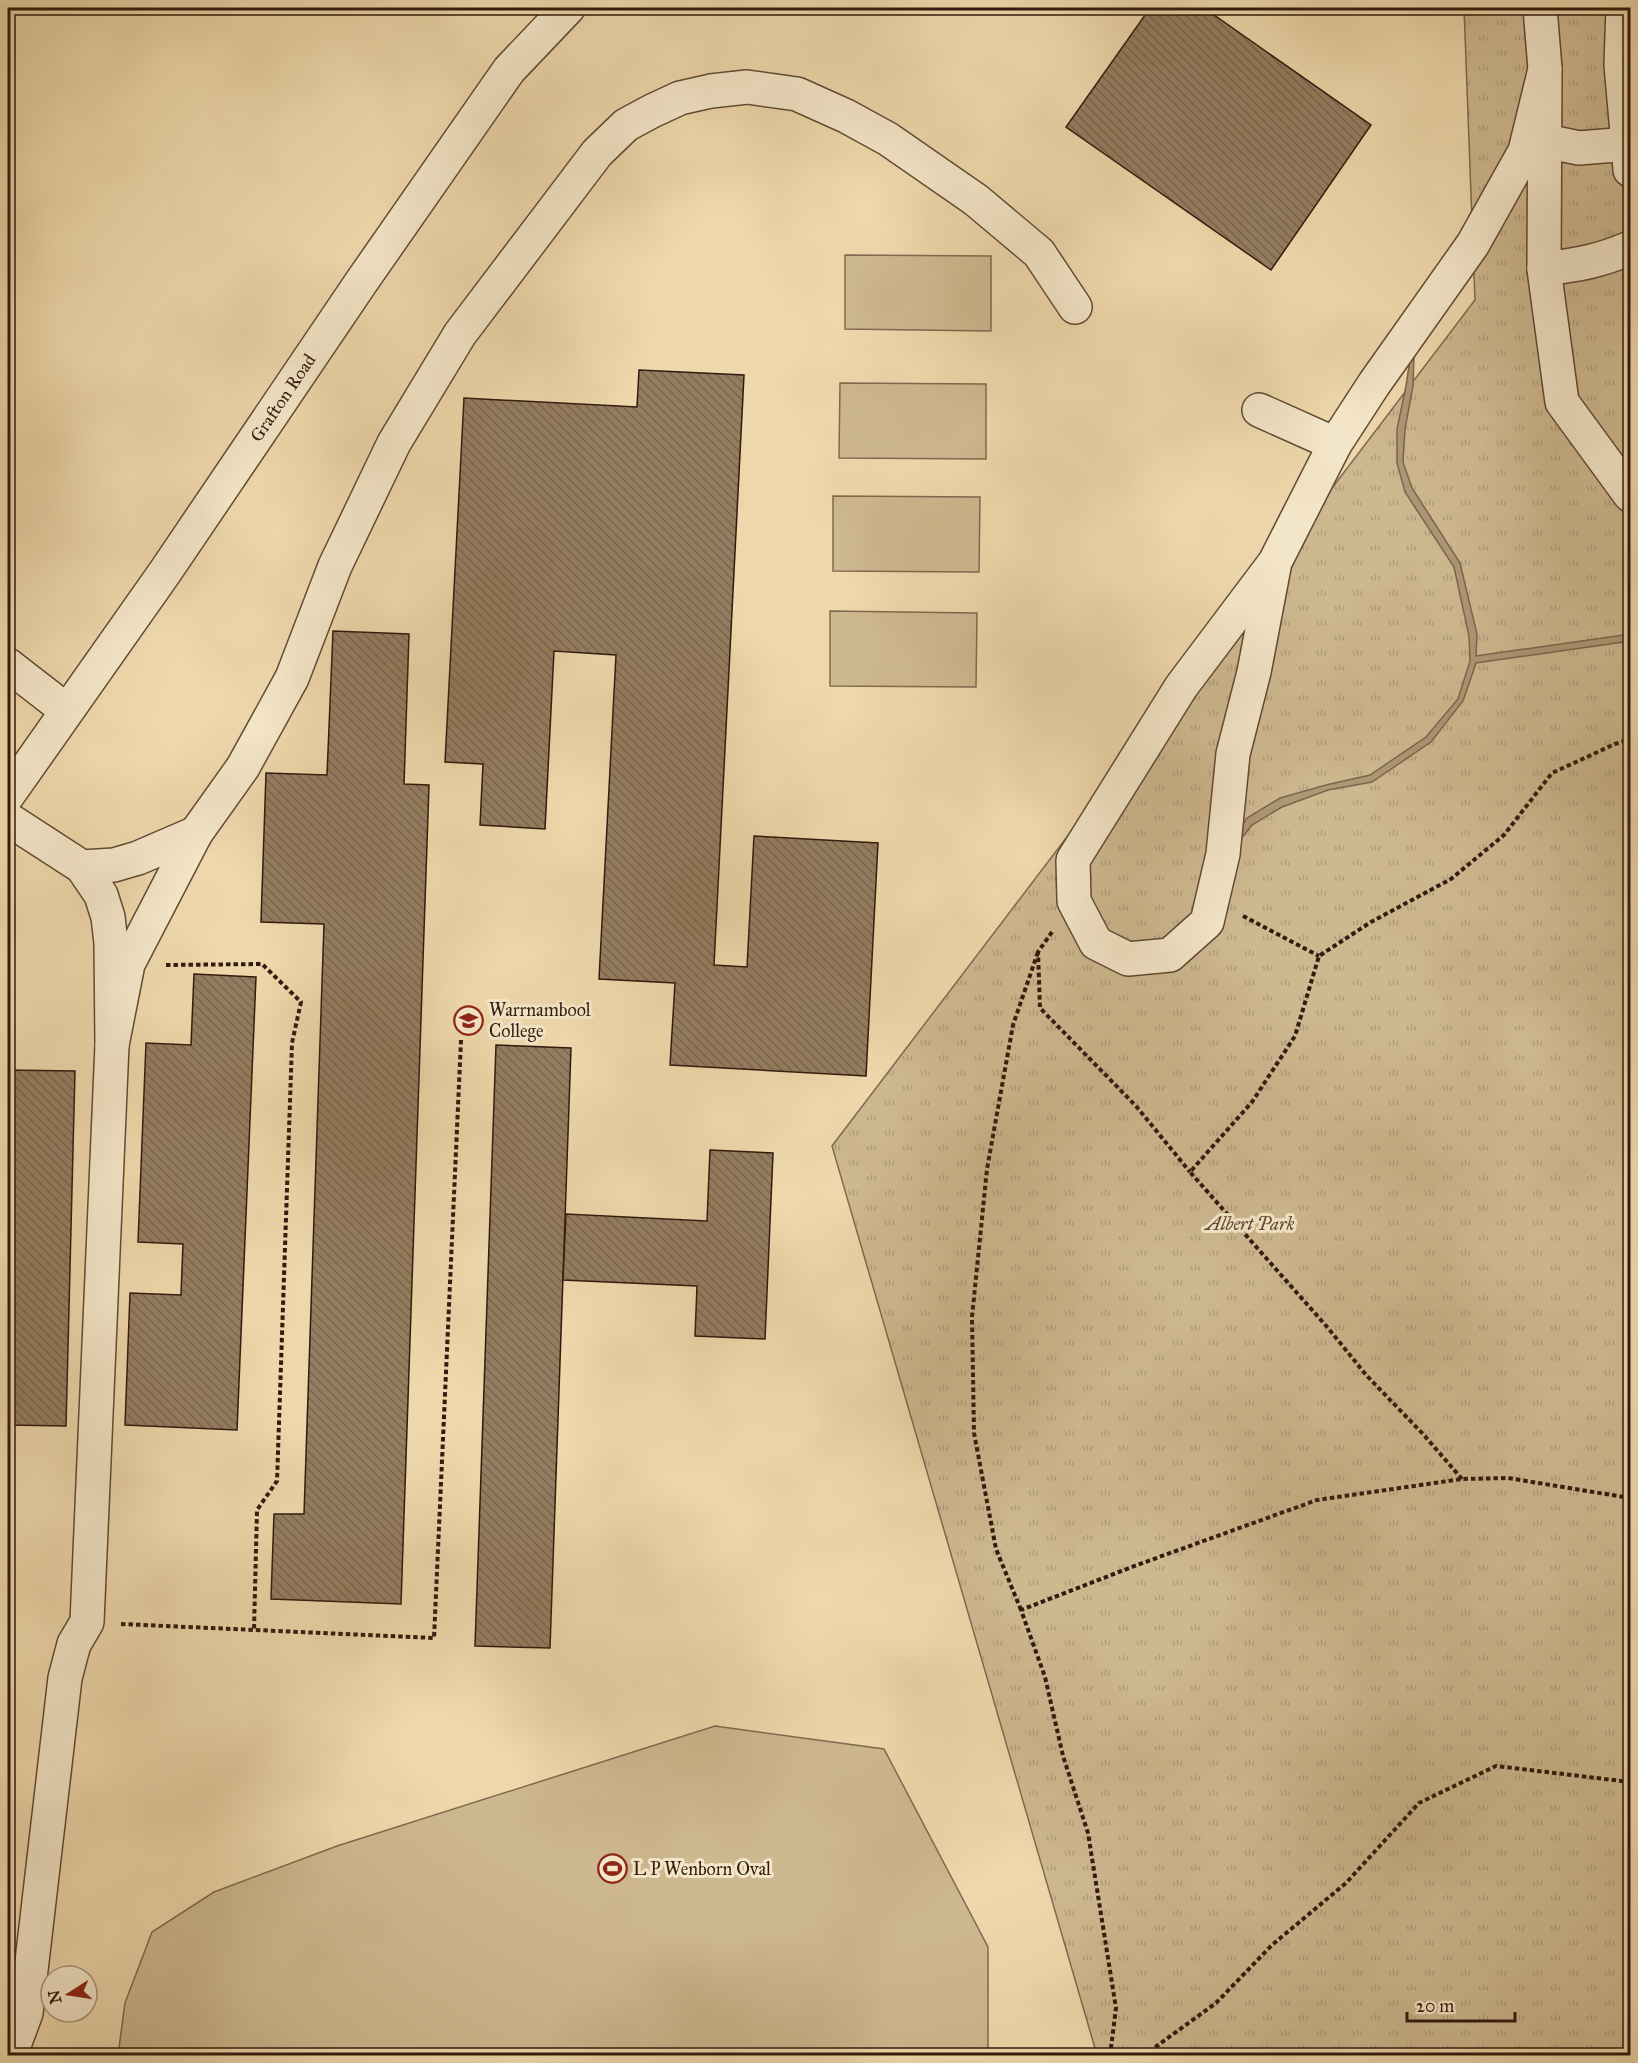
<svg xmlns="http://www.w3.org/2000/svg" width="1638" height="2063" font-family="'IM FELL Great Primer',serif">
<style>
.green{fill:#ceb890;stroke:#80694f;stroke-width:1.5}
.park{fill:url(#park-tufts);stroke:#80694f;stroke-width:1.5}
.water{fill:#ae9776;stroke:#7c654c;stroke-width:1.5}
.building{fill:url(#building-back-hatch);stroke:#321a0e;stroke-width:1.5}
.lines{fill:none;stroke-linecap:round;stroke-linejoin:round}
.minor-casing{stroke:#614a35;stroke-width:36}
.path{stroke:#321a0e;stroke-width:4;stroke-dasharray:4.5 3;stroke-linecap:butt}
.minor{stroke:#f4e6c8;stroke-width:33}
.labels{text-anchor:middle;stroke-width:6;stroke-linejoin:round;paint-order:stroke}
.street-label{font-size:18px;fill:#321a0e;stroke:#f4e6c8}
.poi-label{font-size:18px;fill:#321a0e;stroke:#f4e6c8;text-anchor:start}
.park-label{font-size:18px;font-style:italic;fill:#614935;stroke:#f4e6c8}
</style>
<defs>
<pattern id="park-tufts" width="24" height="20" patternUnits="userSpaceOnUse" patternTransform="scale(1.5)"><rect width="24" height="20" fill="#ceb890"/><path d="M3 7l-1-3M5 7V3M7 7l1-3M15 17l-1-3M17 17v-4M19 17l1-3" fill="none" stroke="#b19e7b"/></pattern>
<pattern id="building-back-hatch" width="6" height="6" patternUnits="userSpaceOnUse" patternTransform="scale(1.5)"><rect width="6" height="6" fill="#947d60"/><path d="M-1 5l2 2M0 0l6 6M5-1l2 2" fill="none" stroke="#79664e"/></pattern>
</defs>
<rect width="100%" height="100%" fill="#eed8ab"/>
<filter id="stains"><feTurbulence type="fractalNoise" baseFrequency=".00333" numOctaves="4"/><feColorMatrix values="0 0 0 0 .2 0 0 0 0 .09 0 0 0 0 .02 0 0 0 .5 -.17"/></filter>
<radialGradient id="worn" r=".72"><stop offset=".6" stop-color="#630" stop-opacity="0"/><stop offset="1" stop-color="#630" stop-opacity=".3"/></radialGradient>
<g class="green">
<path d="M845 255 991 256V331L845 329Z"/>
<path d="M840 383 986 384V459L839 458Z"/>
<path d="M833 496 980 497 979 572 833 571Z"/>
<path d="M830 611 977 613 976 687 830 686Z"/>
<path d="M715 1726 884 1749 988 1947V2055H118L125 2003 152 1932 214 1892 337 1846Z"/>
</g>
<path class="park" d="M1464 8H1630V2055H1097L832 1146 1475 300Z"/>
<path class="water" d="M1415 326 1413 386 1405 429 1403 462 1412 488 1460 563 1477 634 1476 656 1630 634V641L1476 663 1463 701 1431 742 1372 782 1328 790 1282 807 1252 825 1237 844 1223 854 1247 818 1280 798 1326 785 1370 775 1426 737 1458 699 1470 661 1469 636 1454 567 1405 492 1397 463V429L1406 386Z"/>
<g class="building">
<path d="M1150 8H1204L1371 125 1271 270 1066 127Z"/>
<path d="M639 370 744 375 714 965 747 967 754 836 878 843 866 1076 670 1065 675 983 599 979 616 655 554 651 545 829 480 825 483 764 445 762 464 398 637 407Z"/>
<path d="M333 631 409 634 404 784 429 785 401 1604 271 1599 274 1514H304L324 924 261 922 266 773 327 775Z"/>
<path d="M194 974 256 977 237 1430 125 1425 130 1293 181 1295 183 1244 138 1242 146 1043 191 1045Z"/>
<path d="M496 1045 571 1048 550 1648 475 1646Z"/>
<path d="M8 1070 75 1071 66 1426 8 1425Z"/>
<path d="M710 1150 773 1153 765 1339 695 1336 697 1286 563 1280 566 1214 707 1221Z"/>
</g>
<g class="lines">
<defs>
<g id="minor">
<path d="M1540 8 1545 69 1544 269 1562 402 1630 495"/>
<path d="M1623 8 1621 65 1628 144"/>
<path d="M1545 141 1579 148 1628 144 1630 170"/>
<path d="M1544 269C1577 265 1600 261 1630 248"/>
<path d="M1259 410 1335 444"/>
<path d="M1275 562 1181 687 1073 860 1074 901 1096 943 1128 959 1170 955 1207 922 1223 854 1233 754 1254 672 1275 562 1335 444 1374 384 1473 244 1525 151 1545 69"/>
<path d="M8 665 66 710"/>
<path id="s1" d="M8 795 165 572 362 281 509 70 568 8"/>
<path d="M8 819 82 867 101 895 108 917 111 943 112 1045 87 1622 74 1644 65 1678 26 2013 10 2056"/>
<path d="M82 867 114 865 138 858 196 833"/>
<path d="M112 1045 128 964 196 833 243 767 292 678 335 566 394 443 460 334 597 153 626 125 652 111 680 98 711 91 747 87 797 94 846 116 888 139 976 200 1039 253 1075 307"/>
</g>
</defs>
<use href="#minor" class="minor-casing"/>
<g class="path">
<path d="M1243 916 1319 956"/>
<path d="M1052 932 1038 952 1040 1008 1136 1106 1190 1172"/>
<path d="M166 965 262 964 301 1002 292 1043 277 1481 257 1510 254 1630"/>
<path d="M1462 1479 1423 1434 1367 1376 1328 1328 1190 1172 1252 1102 1295 1036 1319 956 1371 922 1451 879 1504 835 1552 773 1615 744 1630 739"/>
<path d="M1021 1610 996 1549 974 1433 972 1317 987 1169 1013 1025 1038 952"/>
<path d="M121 1624 434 1638 461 1040"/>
<path d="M1110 2056 1116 2008 1088 1833 1063 1756 1045 1677 1021 1610 1137 1565 1317 1500 1462 1479 1508 1478 1630 1498"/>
<path d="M1143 2056 1216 2003 1272 1945 1346 1883 1419 1803 1496 1766 1630 1782"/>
</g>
<use href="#minor" class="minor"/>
</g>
<defs>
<symbol id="school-ring" viewBox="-11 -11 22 22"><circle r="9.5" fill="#f4e6c8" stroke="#8f2418" stroke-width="1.5"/><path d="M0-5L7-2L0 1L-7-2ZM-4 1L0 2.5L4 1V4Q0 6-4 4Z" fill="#8f2418"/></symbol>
<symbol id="stadium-ring" viewBox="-11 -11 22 22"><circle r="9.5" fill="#f4e6c8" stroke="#8f2418" stroke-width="1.5"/><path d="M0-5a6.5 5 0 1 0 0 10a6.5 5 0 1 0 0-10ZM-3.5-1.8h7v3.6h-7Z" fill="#8f2418"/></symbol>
</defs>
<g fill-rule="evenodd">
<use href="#school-ring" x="452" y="1004" width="33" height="33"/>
<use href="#stadium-ring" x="596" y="1852" width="33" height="33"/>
</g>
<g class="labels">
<g class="street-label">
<text dy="6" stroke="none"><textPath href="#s1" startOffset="483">Grafton Road</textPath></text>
</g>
<g class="poi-label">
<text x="489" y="1016">Warrnambool<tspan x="489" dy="21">College</tspan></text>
<text x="633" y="1875">L P Wenborn Oval</text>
</g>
<g class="park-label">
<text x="1250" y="1230">Albert Park</text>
</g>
</g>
<rect width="1638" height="2063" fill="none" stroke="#eed8ab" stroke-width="30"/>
<rect x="9" y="9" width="1620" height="2045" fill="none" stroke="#321a0e" stroke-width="3"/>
<rect x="15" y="15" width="1608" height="2033" fill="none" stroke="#321a0e" stroke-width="1.5"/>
<g transform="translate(69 1994) rotate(258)"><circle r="28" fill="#f4e6c8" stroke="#a6947e" stroke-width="1.5"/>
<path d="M0-4.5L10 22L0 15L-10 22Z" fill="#8f2418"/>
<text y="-9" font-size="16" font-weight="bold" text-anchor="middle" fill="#321a0e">N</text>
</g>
<path d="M1407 2012v9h108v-9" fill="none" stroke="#321a0e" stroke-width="3"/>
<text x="1416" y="2012" font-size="18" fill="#321a0e" stroke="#f4e6c8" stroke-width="4.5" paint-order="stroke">20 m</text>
<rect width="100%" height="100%" filter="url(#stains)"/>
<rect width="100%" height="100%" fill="url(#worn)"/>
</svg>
